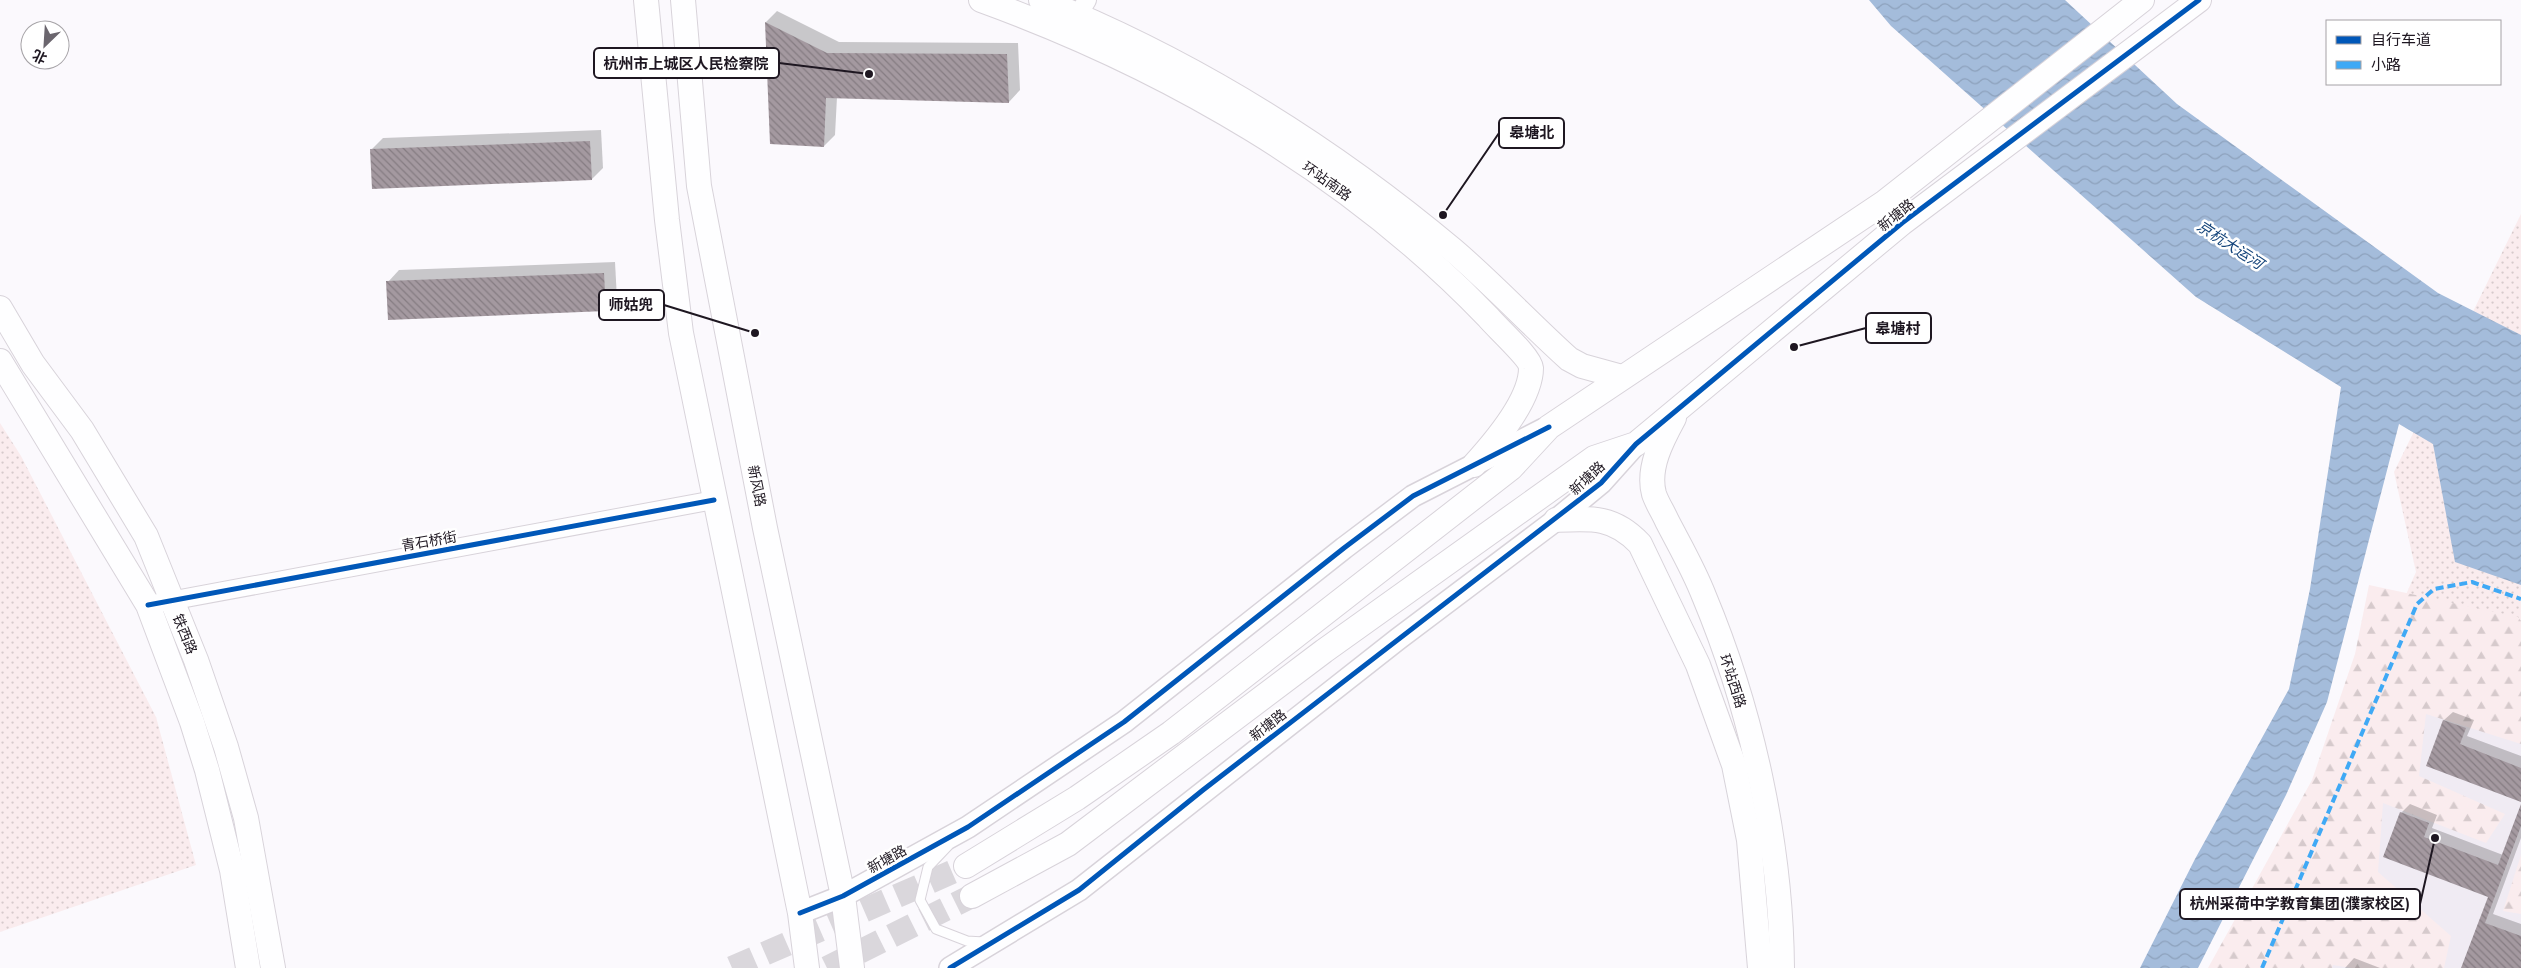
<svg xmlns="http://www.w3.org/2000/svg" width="2521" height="968" font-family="'Nunito Sans','Noto Sans SC',sans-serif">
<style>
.built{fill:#f0ebf3}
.grass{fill:url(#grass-dots)}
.forest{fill:url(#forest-firs)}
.water{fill:url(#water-waves)}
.shadow{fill:#0003}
.building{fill:url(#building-back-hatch)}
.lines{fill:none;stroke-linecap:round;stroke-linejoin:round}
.secondary-tunnel{stroke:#dad7dc;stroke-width:24;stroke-dasharray:24 12;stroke-linecap:butt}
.service-casing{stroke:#d8d3da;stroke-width:11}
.minor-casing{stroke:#d8d3da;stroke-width:20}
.tertiary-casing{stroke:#d8d3da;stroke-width:24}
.secondary-casing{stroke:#d8d3da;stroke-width:26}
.service{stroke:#fefeff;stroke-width:9}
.minor{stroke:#fefeff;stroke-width:18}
.tertiary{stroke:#fefeff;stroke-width:21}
.secondary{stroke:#fefeff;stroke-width:24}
.quiet{stroke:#3fa9f5;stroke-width:4;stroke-dasharray:8 4;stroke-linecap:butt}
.cycleway-casing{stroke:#fff;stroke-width:8}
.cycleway{stroke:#0057b8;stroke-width:5}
.labels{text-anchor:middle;stroke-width:5;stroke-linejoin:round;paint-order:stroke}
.street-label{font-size:14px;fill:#1e1721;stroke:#fff}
.water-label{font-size:15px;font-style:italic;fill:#15457b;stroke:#fff}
.leader{fill:none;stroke:#1e1721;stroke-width:2}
.callout-dot{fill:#1e1721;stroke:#fff;stroke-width:2}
.callout{fill:#fff;stroke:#1e1721;stroke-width:2}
.callout-label{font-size:15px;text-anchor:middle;font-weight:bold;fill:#1e1721}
</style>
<defs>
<pattern id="grass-dots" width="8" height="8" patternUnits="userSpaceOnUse" patternTransform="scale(1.25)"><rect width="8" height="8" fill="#faecee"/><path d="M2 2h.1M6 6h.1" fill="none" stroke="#d6cacc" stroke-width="1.8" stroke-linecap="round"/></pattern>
<pattern id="forest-firs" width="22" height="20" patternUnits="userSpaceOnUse" patternTransform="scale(1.25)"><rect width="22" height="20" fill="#faecee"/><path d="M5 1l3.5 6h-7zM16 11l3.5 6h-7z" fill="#d6cacc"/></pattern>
<pattern id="water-waves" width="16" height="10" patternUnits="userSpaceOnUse" patternTransform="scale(1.25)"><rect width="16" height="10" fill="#a4bcdb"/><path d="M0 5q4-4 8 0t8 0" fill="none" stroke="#8da1bc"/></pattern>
<pattern id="building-back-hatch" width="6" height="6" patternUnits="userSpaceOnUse" patternTransform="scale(1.25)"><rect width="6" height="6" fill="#a499a0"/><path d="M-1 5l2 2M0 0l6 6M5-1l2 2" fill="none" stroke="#857c82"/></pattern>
</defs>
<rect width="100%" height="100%" fill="#fbf9fd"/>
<path class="built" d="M2420 674 2521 708V968H2292Z"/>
<g class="grass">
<path d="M2521 214V708L2377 660 2416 572 2394 472Z"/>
<path d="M0 423 21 456 156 717 196 865 0 932Z"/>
</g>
<g class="forest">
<path d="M2369 585 2518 617 2521 621V744L2426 714 2419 776 2505 814 2486 843 2383 803 2378 872 2451 936 2444 968H2352L2333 965 2332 968H2208L2312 780 2355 654Z"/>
<path d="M2521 855V914L2503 911Z"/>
</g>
<path class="water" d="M1869 0H2065L2177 104 2438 293 2521 335V585L2455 562 2433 444 2399 424 2327 702 2286 795 2198 968H2140L2195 859 2289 689 2310 589 2341 387 2196 297 1891 26Z"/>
<g class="shadow">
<path d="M777 11 839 42 1018 43 1020 90 1009 102 837 97 835 135 824 146 772 143 766 22Z"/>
<path d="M601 130 603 168 592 179 372 149 383 138Z"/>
<path d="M615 262 617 299 605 310 388 282 399 270Z"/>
<path d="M2453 712 2474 720 2467 736 2521 756V801L2427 765 2444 720Z"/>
<path d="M2410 804 2437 815 2432 828 2503 855 2521 807V838L2493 914 2521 924V968H2462L2489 896 2385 856 2401 813Z"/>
<path d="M2354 958 2380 968H2345Z"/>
</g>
<g class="building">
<path d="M765 22 827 53 1007 54 1009 103 826 98 824 147 770 144Z"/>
<path d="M590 141 592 180 372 189 370 149Z"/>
<path d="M604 273 606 311 388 320 386 281Z"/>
<path d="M2443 720 2466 728 2460 744 2521 768V802L2426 766Z"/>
<path d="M2521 804V826L2485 923 2521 936V968H2461L2488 897 2383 857 2400 812 2429 823 2424 837 2498 865Z"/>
</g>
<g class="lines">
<g class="secondary-tunnel">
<path d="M732 968 966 866"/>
<path d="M827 968 972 896"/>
</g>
<defs>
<path id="service" d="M948 846 928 867 920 900 936 929 967 941 984 942"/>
<g id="minor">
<path d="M1078 15 1087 0"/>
<path d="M148 605 714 500"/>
</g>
<g id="tertiary">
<path d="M800 913 843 896 968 827 1124 722 1344 548 1413 496 1544 429"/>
<path d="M950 968 1079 890 1398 639 1556 520 1601 483 1636 444"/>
</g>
<g id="secondary">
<path d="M646 0 667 220 681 333 800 913 807 968"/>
<path d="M683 0 699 186 765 528 843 896 852 968"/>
<path d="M981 0C1168 68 1349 172 1488 317 1496 327 1530 357 1531 368 1531 400 1494 443 1474 465"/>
<path d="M1041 0C1192 61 1329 146 1453 250 1493 284 1530 324 1569 359L1582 366 1622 377"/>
<path d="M0 308 33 364 82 430 146 536 196 660 226 747 246 818 273 968"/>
<path d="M0 361 148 605 192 722 207 770 232 870 248 968"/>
<path d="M1674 418C1662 440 1647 468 1654 494 1657 503 1663 512 1667 521 1680 546 1694 570 1704 596 1752 711 1781 844 1782 968"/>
<path d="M1556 520C1591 518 1614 516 1640 544L1698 665 1734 765 1749 840 1760 968"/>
<path d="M966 866 1077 798 1171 733 1511 468 1549 427 1885 202 2142 0"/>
<path d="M972 896 1068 844 1324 651 1594 458 1636 444 1902 223 2199 0"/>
</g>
</defs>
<use href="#service" class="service-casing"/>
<use href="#minor" class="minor-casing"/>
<use href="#tertiary" class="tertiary-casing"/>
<use href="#secondary" class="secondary-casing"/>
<use href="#service" class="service"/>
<use href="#minor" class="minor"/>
<use href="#tertiary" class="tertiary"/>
<use href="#secondary" class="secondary"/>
<path class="quiet" d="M2262 968 2417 604 2434 589 2472 582 2521 599"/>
<defs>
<g id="cycleway">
<path d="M148 605 714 500"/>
<path d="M800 913 843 896 968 827 1124 722 1344 548 1413 496 1549 427"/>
<path d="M950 968 1079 890 1203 790 1601 483 1636 444 1902 223 2199 0"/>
</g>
</defs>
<use href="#cycleway" class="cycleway-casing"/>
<use href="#cycleway" class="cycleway"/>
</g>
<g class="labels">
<g class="street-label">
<text transform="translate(1327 181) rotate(35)" y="5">环站南路</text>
<text transform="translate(1896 215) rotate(-39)" y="5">新塘路</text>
<text transform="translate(1587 478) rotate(-43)" y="5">新塘路</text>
<text transform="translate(757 486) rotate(79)" y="5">新风路</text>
<text transform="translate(429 541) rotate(-10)" y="5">青石桥街</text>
<text transform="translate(185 634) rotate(68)" y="5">铁西路</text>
<text transform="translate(1733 681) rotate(72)" y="5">环站西路</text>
<text transform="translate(1268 725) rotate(-38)" y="5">新塘路</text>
<text transform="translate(887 859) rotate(-29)" y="5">新塘路</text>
</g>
<g class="water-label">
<text transform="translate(2230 245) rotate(33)" y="5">京杭大运河</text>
</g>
</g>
<path class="leader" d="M869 74L779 63M1443 215L1499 133M755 333L664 305M1794 347L1866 328M2435 838L2420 904"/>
<g class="callout-dot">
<circle cx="869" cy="74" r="5"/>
<circle cx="1443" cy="215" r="5"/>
<circle cx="755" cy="333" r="5"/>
<circle cx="1794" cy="347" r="5"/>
<circle cx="2435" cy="838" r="5"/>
</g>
<g class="callout">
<rect x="594" y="48" width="185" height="30" rx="5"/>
<rect x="1499" y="118" width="65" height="30" rx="5"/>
<rect x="599" y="290" width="65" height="30" rx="5"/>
<rect x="1866" y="313" width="65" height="30" rx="5"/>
<rect x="2180" y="889" width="240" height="30" rx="5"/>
</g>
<g class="callout-label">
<text x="686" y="69">杭州市上城区人民检察院</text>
<text x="1532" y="138">皋塘北</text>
<text x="631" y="310">师姑兜</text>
<text x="1898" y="334">皋塘村</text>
<text x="2300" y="909">杭州采荷中学教育集团(濮家校区)</text>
</g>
<rect x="2326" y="20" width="175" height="65" fill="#ffffff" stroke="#a5a2a6"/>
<rect x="2336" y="36" width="25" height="8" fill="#0057b8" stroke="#a5a2a6"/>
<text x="2371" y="45" font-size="15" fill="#1e1721">自行车道</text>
<rect x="2336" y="61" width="25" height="8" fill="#3fa9f5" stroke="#a5a2a6"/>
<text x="2371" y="70" font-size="15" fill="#1e1721">小路</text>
<g transform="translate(45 45) rotate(205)"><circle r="24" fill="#ffffff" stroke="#a5a2a6"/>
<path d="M0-4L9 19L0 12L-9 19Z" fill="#6b666e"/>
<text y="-8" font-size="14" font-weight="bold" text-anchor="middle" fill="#1e1721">北</text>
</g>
</svg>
